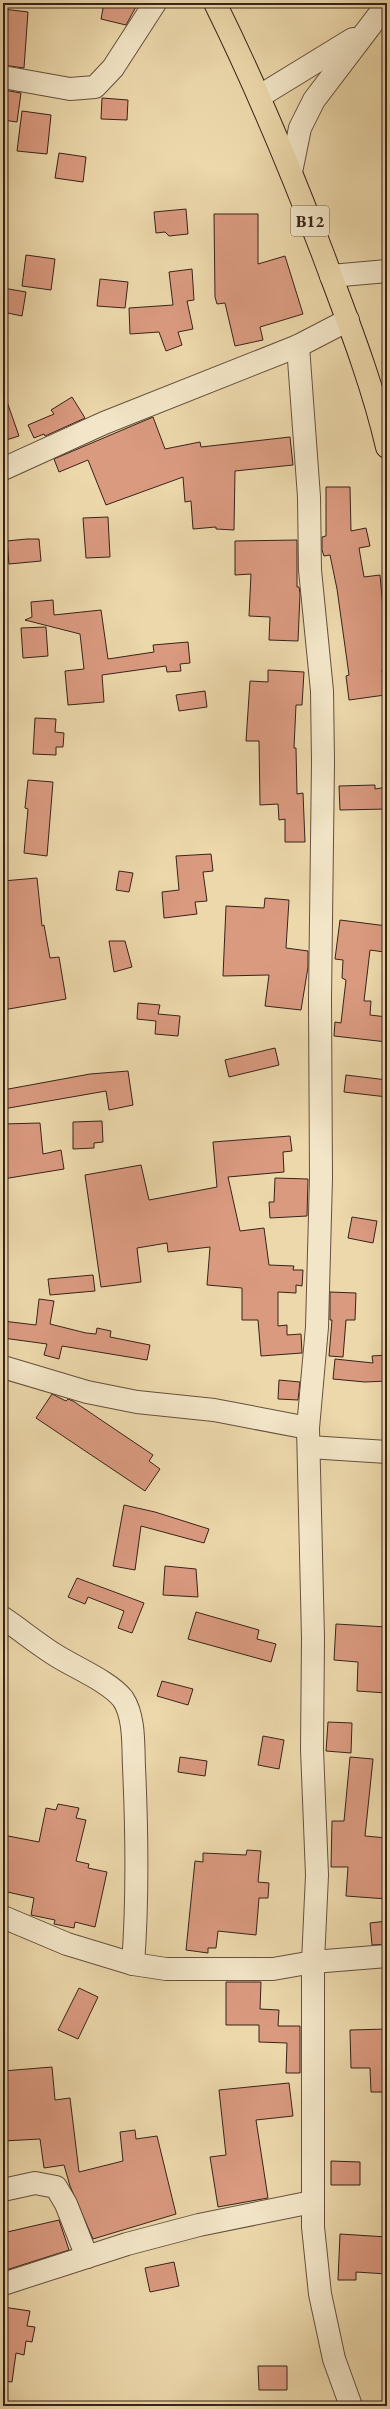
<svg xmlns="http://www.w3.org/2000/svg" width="390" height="2409" font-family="'EB Garamond',serif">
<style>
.building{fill:#da9a80;stroke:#382319}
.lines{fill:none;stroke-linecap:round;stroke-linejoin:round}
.minor-casing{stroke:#65503e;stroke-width:24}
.highway-casing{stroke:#382319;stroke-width:24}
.minor{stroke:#f3e6c8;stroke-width:22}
.highway{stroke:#ecd8ab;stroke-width:22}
.labels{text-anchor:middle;stroke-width:3;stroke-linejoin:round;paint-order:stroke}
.shield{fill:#f3e6c8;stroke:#705e4e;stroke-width:1}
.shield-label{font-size:17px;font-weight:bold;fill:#382319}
</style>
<rect width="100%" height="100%" fill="#ecd8ab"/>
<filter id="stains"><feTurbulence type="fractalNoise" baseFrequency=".005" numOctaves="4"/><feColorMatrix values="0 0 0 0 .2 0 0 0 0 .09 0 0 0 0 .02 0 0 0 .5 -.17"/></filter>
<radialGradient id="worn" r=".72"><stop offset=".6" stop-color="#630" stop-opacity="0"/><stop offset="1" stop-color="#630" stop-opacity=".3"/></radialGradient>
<g class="building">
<path d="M104 3H138L126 25 101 19Z"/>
<path d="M3 9 28 12 24 68 3 65Z"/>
<path d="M4 90 21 93 17 122 3 120Z"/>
<path d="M102 98 128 100 127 120 101 119Z"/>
<path d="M22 111 51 115 47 154 17 151Z"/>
<path d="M59 153 86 157 83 182 55 178Z"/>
<path d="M186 209 188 234 169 236 165 232 156 233 154 212Z"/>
<path d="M214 214H258V264L285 256 303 314 260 327 263 340 235 346 225 303 217 304 215 297Z"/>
<path d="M26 255 55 259 51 290 22 286Z"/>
<path d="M192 269 194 300 187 301 193 329 178 332 182 345 166 351 159 332 130 334 129 308 173 305 169 272Z"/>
<path d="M100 279 128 282 125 308 97 306Z"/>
<path d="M3 288 26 292 22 316 3 312Z"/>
<path d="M3 396H5L19 436 3 441Z"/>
<path d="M72 397 85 418 45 436 44 434 34 438 28 425 54 414 51 410Z"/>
<path d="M153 417 165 449 200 442 201 447 290 437 293 465 235 471 234 530 216 529V527L193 529 191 501 185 502 183 477 106 505 88 460 59 472 54 459Z"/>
<path d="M326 487H350L351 531 366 528 370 546 359 548 364 577 380 575 384 619 387 618V669L382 670 385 695 349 700 346 676 349 675 337 589 330 555 324 556 322 550V537L326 536Z"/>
<path d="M108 517 110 557 86 558 83 518Z"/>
<path d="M27 539H39L41 561 9 564 7 541Z"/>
<path d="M297 540V587H299L300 594 298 641 269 640 270 617 249 616 251 574 235 575V541Z"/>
<path d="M53 600 54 615 101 610 108 659 154 652 153 645 188 642 190 663 180 664 181 671 167 672 166 666 102 675 104 702 68 705 65 671 84 669 80 634 25 620 32 617 31 602Z"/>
<path d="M46 627 48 656 23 658 21 628Z"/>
<path d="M268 670 304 672 302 705H296L294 748H296L297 794 303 793 305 842H285V819L279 820 278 804 260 805 259 741H246L250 681 268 682Z"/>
<path d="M205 691 207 707 179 711 176 695Z"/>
<path d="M35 718 56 719 55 732 64 733 63 747H56V755L33 754Z"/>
<path d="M28 780 53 782 47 856 24 853 28 809 25 808Z"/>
<path d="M375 785V789L387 787V809L340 810 339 786Z"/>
<path d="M211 854 213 871 203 872 207 901 195 902 197 914 164 918 162 892 179 890 176 856Z"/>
<path d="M119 871 133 873 129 892 116 890Z"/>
<path d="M37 878 42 926 44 925 50 958 59 957 66 999 3 1010V965H7L3 947V881Z"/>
<path d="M265 898 289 900 286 948 308 951V967L301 1010 265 1006 269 975 223 976 226 906 264 908Z"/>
<path d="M340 920 387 926 384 952 370 950 364 1001H371L370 1015 387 1017V1042L334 1036 335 1022 341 1023 346 980 342 978 343 960 335 959Z"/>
<path d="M109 941H125L132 967 114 972Z"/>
<path d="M138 1003 160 1005 158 1014 180 1016 178 1036 155 1034 156 1021 137 1019Z"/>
<path d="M275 1048 279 1065 229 1077 225 1060Z"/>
<path d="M128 1071 133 1105 109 1110 106 1091 3 1109V1090L90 1074Z"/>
<path d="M346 1075 387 1080V1097L344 1092Z"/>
<path d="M102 1121 103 1142 94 1143V1148L73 1149V1122Z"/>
<path d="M40 1123 43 1154 61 1150 64 1169 3 1179V1124Z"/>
<path d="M290 1136 292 1151 283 1152 284 1172 228 1177 240 1231 264 1228 269 1265 294 1266 293 1270H303L302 1286 296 1285V1293L278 1292V1326L287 1325V1335L301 1334 302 1353 261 1356 258 1320H242V1288L207 1285 210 1247 168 1252 167 1243 137 1248 141 1282 101 1287 85 1175 141 1165 149 1200 217 1187 213 1142Z"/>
<path d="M275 1178 308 1179 307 1216 270 1218 269 1202H274Z"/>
<path d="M352 1217 377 1221 373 1243 348 1238Z"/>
<path d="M93 1275 95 1291 50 1295 48 1279Z"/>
<path d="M330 1292 356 1293 355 1320H346L343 1357 329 1356 332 1320H330Z"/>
<path d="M39 1299 54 1301 50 1324 86 1333 96 1334 97 1328 111 1331 110 1337 150 1345 147 1360 62 1346 59 1359 44 1355 47 1344 3 1338V1321L36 1325Z"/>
<path d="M387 1355V1381L365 1382 333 1379 335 1359 373 1363 372 1356Z"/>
<path d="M279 1380 300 1382 298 1400 278 1399Z"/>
<path d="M52 1394 66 1401 68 1399 73 1401 153 1455 149 1461 160 1469 145 1491 36 1418Z"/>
<path d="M124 1505 155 1512 209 1529 204 1543 141 1526 135 1570 113 1566Z"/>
<path d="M165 1566 196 1569 198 1597 163 1595Z"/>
<path d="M77 1578 144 1603 132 1633 118 1628 124 1611 88 1597 85 1604 68 1597Z"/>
<path d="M196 1612 259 1630 257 1639 276 1644 271 1662 188 1639Z"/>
<path d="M336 1624 387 1627V1693L357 1691 358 1662 334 1660Z"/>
<path d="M162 1681 193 1689 188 1705 157 1696Z"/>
<path d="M328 1722 352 1723 351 1753 326 1751Z"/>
<path d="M263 1736 284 1740 279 1769 258 1765Z"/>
<path d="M180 1757 207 1761 205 1776 178 1772Z"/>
<path d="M350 1757 373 1759 365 1836 387 1838V1899L346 1896 348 1867H331L332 1821H344Z"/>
<path d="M58 1804 79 1808 76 1818 86 1820 76 1861 89 1864 88 1868 107 1872 95 1927 75 1922 74 1928 54 1924 55 1920 31 1915 34 1898 3 1891V1835L39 1842 46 1808 56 1810Z"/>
<path d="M247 1850 261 1851 258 1882 269 1883 268 1898H259L256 1935 218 1931 216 1948H208V1953L186 1950 195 1861 203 1862V1853L246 1855Z"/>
<path d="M387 1921V1944L372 1945 370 1923Z"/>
<path d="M226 1982H261L260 2009 279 2010 278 2026H300V2073H286L287 2043 259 2042V2025H226Z"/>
<path d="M79 1988 98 1997 78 2039 58 2030Z"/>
<path d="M387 2029V2092H371L370 2068H351L350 2030Z"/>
<path d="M52 2067 55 2100 70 2098 79 2172 123 2161 120 2132 135 2130 136 2139 157 2136 176 2214 93 2239 70 2186 64 2165 44 2168 40 2139 3 2141V2071Z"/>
<path d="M289 2083 293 2116 256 2120 268 2198 218 2207 210 2157 226 2155 219 2090Z"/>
<path d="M331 2161 360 2162V2185H331Z"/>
<path d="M59 2220 69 2250 3 2271V2233Z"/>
<path d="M340 2234 387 2237V2274L356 2272V2280H338Z"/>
<path d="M174 2262 179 2286 150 2292 145 2268Z"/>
<path d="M3 2307 30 2311 27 2326 35 2327 32 2342 26 2341 24 2355 16 2353 12 2382 3 2381Z"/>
<path d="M258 2366H287V2390H259Z"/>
</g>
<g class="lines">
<defs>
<g id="minor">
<path d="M3 77 70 89 95 87 113 68 155 3"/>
<path d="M260 96 353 39"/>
<path d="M291 172 300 128 314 100 387 4"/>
<path d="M331 276 387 271"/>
<path d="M298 346 309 497 310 570 322 691 323 762 320 999 321 1178 317 1327 308 1428 313 1638 312 1749 317 1875 313 1962V2227L320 2294 334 2359 351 2406"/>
<path d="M3 469 104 423 298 346 348 320"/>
<path d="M3 1367 87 1392 137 1402 214 1410 308 1428"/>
<path d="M309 1447 387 1452"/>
<path d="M3 1618C21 1630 39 1645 57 1656 76 1668 110 1682 123 1699 135 1717 133 1747 134 1767 137 1833 138 1899 133 1964"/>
<path d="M3 1917 67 1944 133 1964 166 1969H273L313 1962 387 1956"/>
<path d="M3 2190 35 2183 56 2187 66 2204 87 2257"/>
<path d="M3 2284 127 2244 199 2225 312 2202"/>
</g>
<path id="highway" d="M215 3C256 86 291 170 324 257 347 319 372 382 387 447"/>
</defs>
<use href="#minor" class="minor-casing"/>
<use href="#highway" class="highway-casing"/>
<use href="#minor" class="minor"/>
<use href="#highway" class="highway"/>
</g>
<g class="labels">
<rect class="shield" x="291" y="206" width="38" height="30" rx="3"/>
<g class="shield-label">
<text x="310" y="227">B12</text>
</g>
</g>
<rect width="390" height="2409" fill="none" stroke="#ecd8ab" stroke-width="16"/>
<rect x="4" y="4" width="382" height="2401" fill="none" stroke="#382319" stroke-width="2"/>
<rect x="8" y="8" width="374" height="2393" fill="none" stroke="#382319"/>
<rect width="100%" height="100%" filter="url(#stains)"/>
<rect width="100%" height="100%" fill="url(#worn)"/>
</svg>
